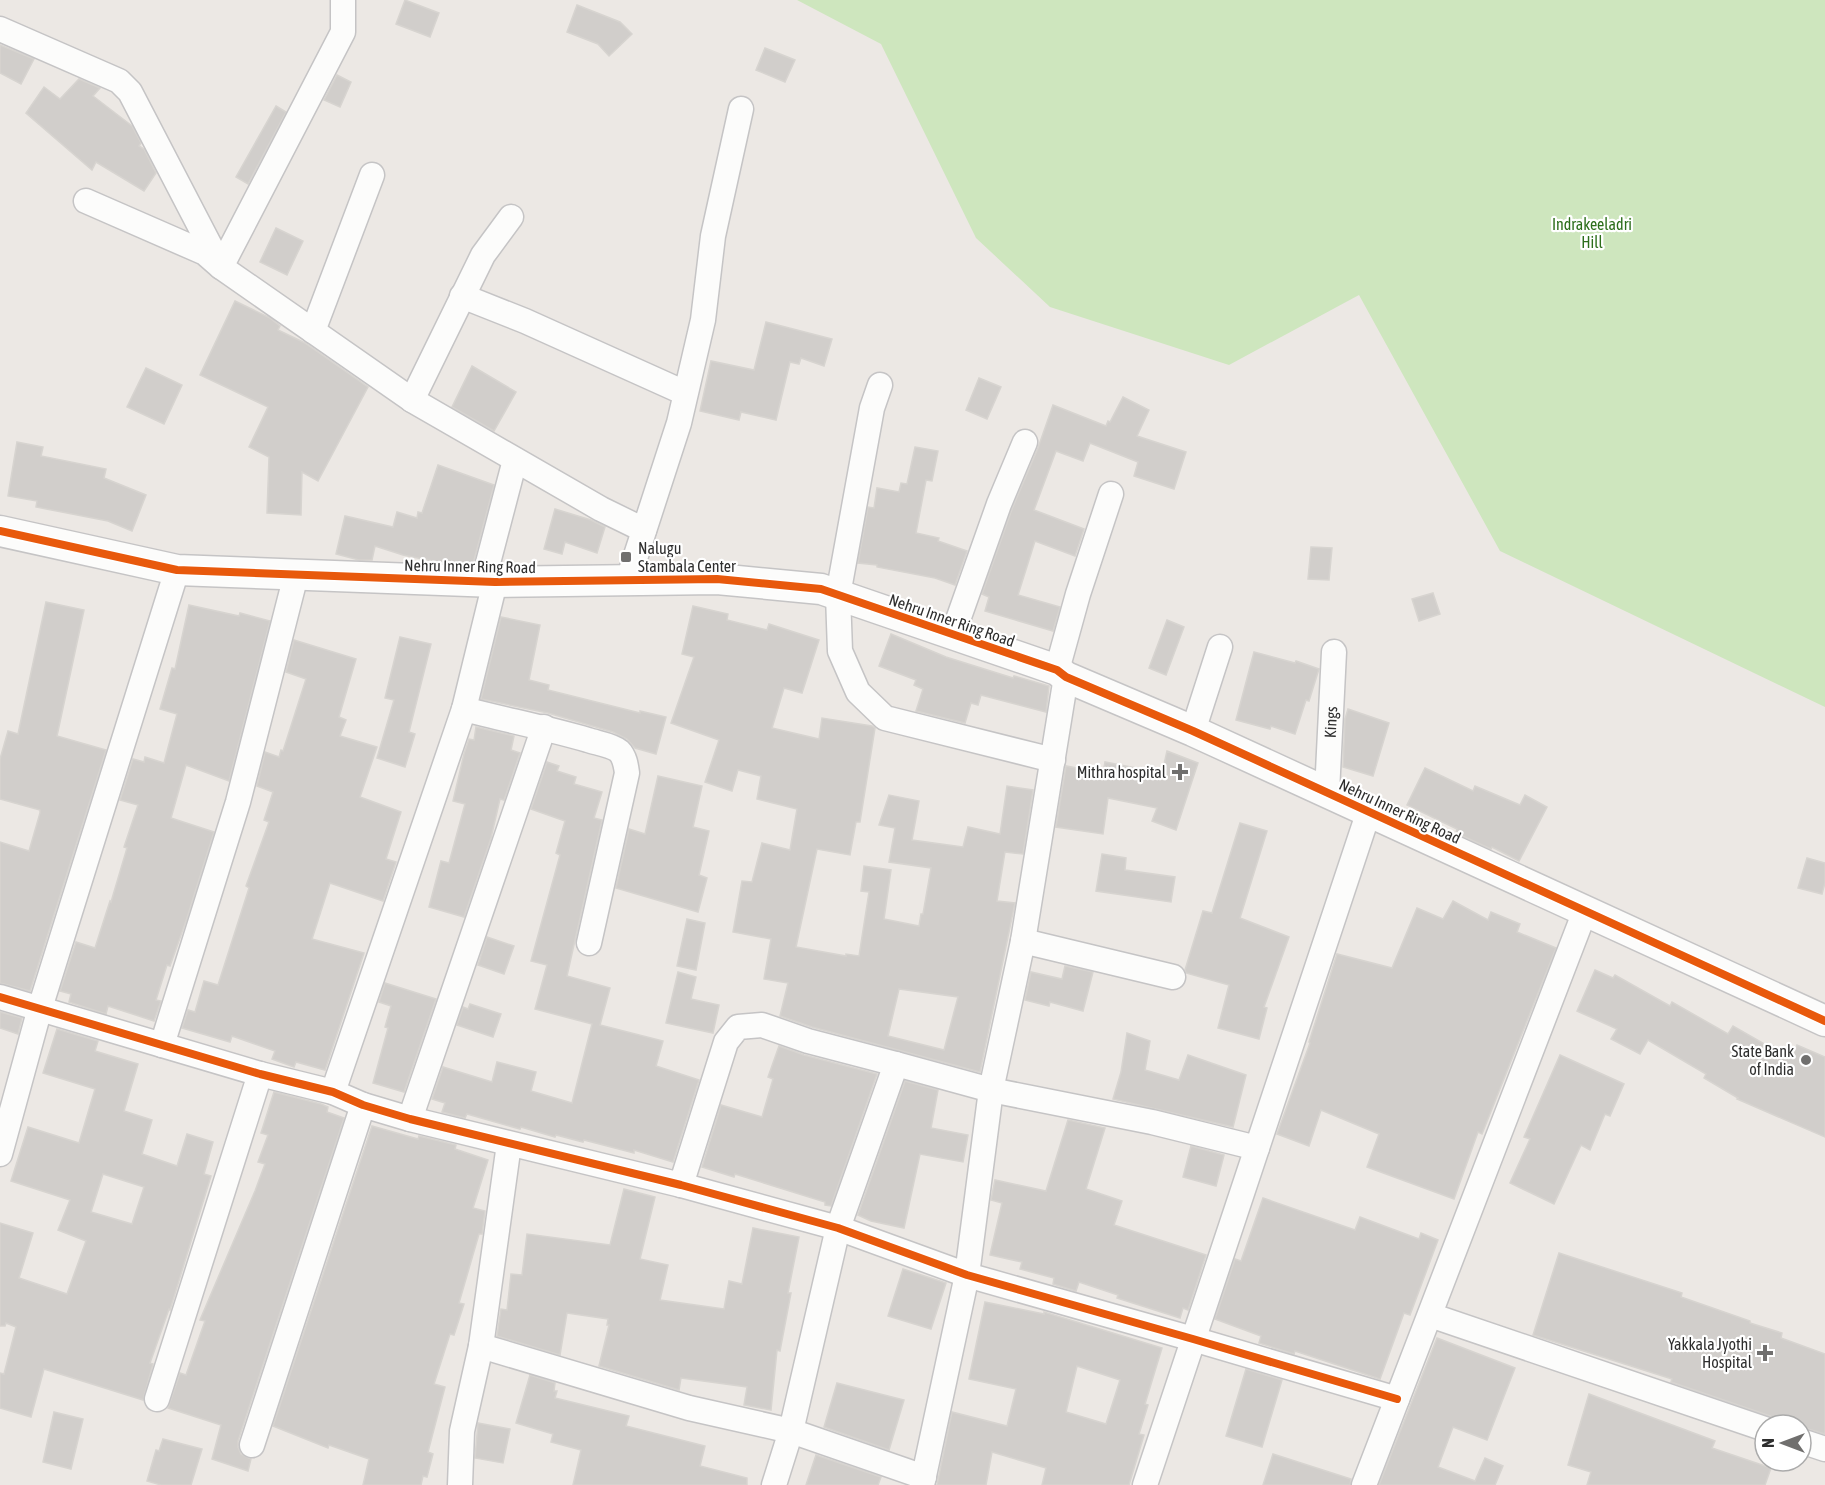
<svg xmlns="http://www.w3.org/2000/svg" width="1825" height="1485" font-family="'Asap Condensed',sans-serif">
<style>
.green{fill:#cee6be}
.building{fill:#d1cecb;stroke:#d7d4d0;stroke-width:1.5;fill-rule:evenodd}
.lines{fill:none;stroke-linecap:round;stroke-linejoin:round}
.minor-casing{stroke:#c5c4c5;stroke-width:27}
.tertiary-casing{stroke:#c5c4c5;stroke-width:33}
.minor{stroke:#fcfcfb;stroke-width:24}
.tertiary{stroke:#fcfcfb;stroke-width:30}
.cycleway-casing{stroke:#fff;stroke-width:11}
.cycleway{stroke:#e8590c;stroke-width:8}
.poi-dot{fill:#706f6e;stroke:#fff;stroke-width:2}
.labels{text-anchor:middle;stroke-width:4.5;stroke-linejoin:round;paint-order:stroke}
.park-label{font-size:16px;fill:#2c6e1b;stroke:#fff}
.poi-label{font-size:16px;fill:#2e2e2e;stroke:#fff;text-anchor:end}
.street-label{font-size:16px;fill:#2e2e2e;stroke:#fff}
</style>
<rect width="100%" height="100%" fill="#ece8e4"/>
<path class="green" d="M797 0H1825V707L1500 551 1359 295 1229 365 1050 307 976 238 881 44Z"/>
<g class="building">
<path d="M405 0 439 13 430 37 396 24Z"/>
<path d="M577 5 620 22 632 34 609 56 598 44 567 32Z"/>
<path d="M0 45 34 59 21 84 0 73Z"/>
<path d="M765 48 795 60 785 82 756 70Z"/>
<path d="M337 75 351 82 340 107 324 100Z"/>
<path d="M79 79 100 88 93 96 132 126 141 143 139 146 144 149 156 173 144 191 96 162 92 170 26 113 44 87 60 99Z"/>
<path d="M276 106 286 112 248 184 236 177Z"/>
<path d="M276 228 303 241 287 275 260 262Z"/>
<path d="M235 301 270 318 280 326 278 330 305 343 368 387 318 481 302 472 301 515 267 513 269 457 249 447 268 407 200 375Z"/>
<path d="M766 322 832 339 824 366 801 358 799 364 790 362 776 420 741 412 739 420 700 411 711 361 754 370Z"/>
<path d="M472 366 516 392 494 431 452 407Z"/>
<path d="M146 368 182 385 164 424 127 407Z"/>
<path d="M979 378 1001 387 987 419 966 410Z"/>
<path d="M1123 397 1149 410 1137 436 1186 452 1174 489 1134 476 1138 462 1090 443 1083 461 1056 451 1034 510 1084 529 1075 556 1035 541 1018 595 1060 607 1053 631 985 611 989 597 982 594 1012 509 1038 448 1053 405 1106 426 1108 421 1110 422Z"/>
<path d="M17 442 43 447 41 456 106 469 104 478 146 495 132 531 108 521 36 507 37 501 8 496Z"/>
<path d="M915 447 938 451 932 481 926 480 916 533 939 538 938 541 967 551 955 585 935 578 877 567V565L858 563 868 507 874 508 877 488 899 492 901 483 907 484Z"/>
<path d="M438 465 494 485 473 564 442 563 403 555 375 546 372 560H359L336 554 345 516 393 527 397 512 417 518 418 512 422 513Z"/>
<path d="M555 509 591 520 605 527 597 553 565 542 562 554 544 549Z"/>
<path d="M1311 547 1332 548 1329 580 1308 579Z"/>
<path d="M1433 593 1440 614 1419 621 1412 599Z"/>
<path d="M46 602 84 610 57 736 106 750 30 991 0 983V842L29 851 40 813V810L0 799V759L8 731 18 734Z"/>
<path d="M189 605 239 616 240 613 270 621 229 781 186 765 171 818 214 832 186 921 170 966 167 965 156 1000 161 1001 154 1021 108 1006 106 1014 69 1002 71 994 60 991 76 942 95 948 110 901 111 902 127 848 124 847 138 805 120 800 133 759 144 762 145 757 164 763 177 714 160 709 172 668 175 669Z"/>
<path d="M693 606 728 614 727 620 767 630 769 624 819 640 802 693 784 688 772 728 819 739 822 718 872 726 875 728 860 822H856L850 855 817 849 796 947 846 956V954L859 956 869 892 861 891 864 866 891 870 884 919 919 926 921 914H923L931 868 889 862 895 828 879 825 889 795 919 801 912 840 963 847 968 827 1000 834 1007 786 1033 790 1023 854 1005 852 997 901 1015 903 980 1072 812 1027 780 1016 788 983 764 979 771 939 733 932 742 881 752 882 762 843 790 850 797 809 757 799 761 776 738 770 732 791 705 782 719 740 671 723 694 657 682 654ZM899 989 958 997 944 1050 888 1036Z"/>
<path d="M501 617 540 625 529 680 549 685 548 690 640 713V711L666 717 656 754 635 748 627 739 613 732 548 713 481 699Z"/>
<path d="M1167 620 1184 627 1166 675 1149 668Z"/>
<path d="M891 634 946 657 1013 678 1014 676 1049 686 1046 712 981 695 978 705 971 703 965 723 916 711 923 689 914 685 916 680 879 666Z"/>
<path d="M400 637 431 644 409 732 415 734 405 767 377 758 394 700 385 698Z"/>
<path d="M294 640 356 659 339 717 346 720 340 736 377 747 360 797 401 812 386 859 396 862 383 901 330 883 312 939 364 953 325 1070 296 1062 294 1067 272 1059 275 1051 232 1036 230 1042 182 1028 188 1010 195 1012 204 981 218 985 249 888 246 886 269 822 264 820 273 792 257 786 265 752 279 757 281 750 283 751 306 679 286 672Z"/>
<path d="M1254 652 1295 663 1296 661 1319 669 1309 701 1306 700 1295 734 1271 726 1270 729 1236 720Z"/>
<path d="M1348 709 1389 723 1373 776 1343 767 1345 719Z"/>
<path d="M476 727 514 736 511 750 520 753 504 800 500 799 491 838 464 917 429 907 441 861 449 863 465 804 453 801 464 754 469 739 474 740Z"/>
<path d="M1167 751 1198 763 1176 830 1152 821 1157 808 1108 798 1103 834 1056 827 1066 766 1103 773 1105 762 1162 773Z"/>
<path d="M547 762 559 766 557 771 576 777 574 784 602 792 594 818 602 820 567 976 610 988 600 1025 663 1041 656 1066 699 1080 673 1162 634 1150V1153L584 1140 583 1142 556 1135 555 1137 521 1127 520 1129 467 1114 465 1118 442 1112 445 1103 432 1099 443 1067 492 1082 497 1062 536 1072 531 1091 572 1103 592 1024 535 1009 547 965 531 961 560 855 556 853 565 821 531 809Z"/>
<path d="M1425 768 1473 791 1475 786 1520 805 1525 795 1547 807 1519 861 1492 847 1491 849 1456 833 1457 829 1407 805Z"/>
<path d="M658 776 702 786 693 827 709 831 699 875 707 878 698 912 616 888 629 829 645 834Z"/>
<path d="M1240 823 1267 831 1240 918 1289 937 1264 1007 1267 1008 1259 1039 1218 1028 1229 985 1186 973 1185 970 1203 911 1212 913Z"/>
<path d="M1102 854 1126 858 1125 870 1175 877 1171 902 1096 891Z"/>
<path d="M1807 858 1825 863V883L1822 894 1798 888Z"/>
<path d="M1453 901 1488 920 1491 912 1520 924 1517 932 1556 948 1482 1134 1478 1132 1454 1199 1367 1167 1379 1134 1321 1110 1309 1146 1277 1134 1310 1043 1309 1042 1337 954 1392 968 1417 908 1443 919Z"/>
<path d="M687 919 705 923 696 970 677 966Z"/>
<path d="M487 937 514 946 504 974 478 965Z"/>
<path d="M1065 966 1093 972 1083 1011 1050 1002 1049 1006 1025 1000 1031 972 1062 979Z"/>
<path d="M1595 970 1613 978 1615 975 1670 1006 1672 1002 1728 1034 1733 1026 1766 1045 1767 1043 1793 1056 1797 1045 1825 1057V1137L1737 1099 1738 1098 1704 1078 1706 1074 1648 1040 1640 1054 1611 1039 1617 1029 1577 1011Z"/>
<path d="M678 972 696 977 691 999 719 1005 713 1033 666 1023Z"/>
<path d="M385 983 436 999 404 1092 373 1083 388 1028 385 1027 391 1006 379 1002Z"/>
<path d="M470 1004 501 1014 493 1037 457 1025 463 1007 468 1009Z"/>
<path d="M0 1012 22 1018 18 1034 0 1028Z"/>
<path d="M57 1029 98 1041 95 1051 138 1064 124 1111 152 1120 142 1154 177 1166 187 1134 213 1142 204 1174 211 1176 170 1310 169 1309 150 1363 153 1364 143 1400 44 1369 31 1417 0 1408V1373L4 1374 16 1327 6 1323 5 1326H0V1223L33 1233 19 1278 67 1294 86 1241 58 1230 70 1200 11 1181 28 1127 79 1143 95 1089 43 1073ZM103 1174 144 1187 132 1224 91 1212Z"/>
<path d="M1127 1033 1150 1041 1145 1070 1179 1080 1188 1055 1246 1075 1233 1127 1113 1099 1121 1072Z"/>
<path d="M779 1046 804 1055 877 1074 831 1206 825 1205V1202L735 1174 734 1177 702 1167 721 1105 762 1117 773 1079 768 1077Z"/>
<path d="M1560 1055 1624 1084 1610 1116 1605 1114 1590 1150 1581 1145 1554 1204 1510 1183 1530 1139 1524 1137Z"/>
<path d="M905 1081 938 1090 931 1128 968 1135 963 1162 920 1154 904 1228 871 1221 858 1215Z"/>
<path d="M274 1092 321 1104 328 1107 327 1112 344 1118 238 1441V1447L241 1454 251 1459 248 1471 212 1459 221 1425 168 1408 180 1373 186 1375 205 1321 200 1320 255 1191 265 1164 258 1162 268 1135 261 1133Z"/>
<path d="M1068 1120 1105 1128 1086 1189 1122 1201 1114 1225 1206 1255 1188 1310 1183 1308 1180 1318 1117 1298 1118 1295 1079 1282 1076 1291 1053 1284 1054 1278 1020 1269 1022 1262 990 1255 1002 1203 991 1200 995 1180 1046 1191Z"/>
<path d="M372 1126 418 1139 419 1136 456 1145 455 1149 488 1160 473 1208 485 1211 482 1234H479L459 1303 464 1304 454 1335 450 1334 434 1384 445 1387 428 1452 433 1454 427 1477 423 1476 421 1485H363L369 1459 329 1445 328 1448 273 1426Z"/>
<path d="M1191 1146 1224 1155 1216 1186 1183 1177Z"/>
<path d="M624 1189 655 1197 640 1259 668 1265 660 1300 724 1309 729 1281 742 1284 753 1228 799 1237 788 1293H791L780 1351 777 1350 771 1410 744 1405 747 1387 681 1378 679 1390 599 1366 609 1325H607L608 1319 567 1313 560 1355 497 1336 501 1309 507 1310 511 1274 522 1275 527 1234 610 1245Z"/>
<path d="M1263 1198 1355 1230 1360 1217 1419 1239 1421 1233 1438 1240 1410 1315 1404 1313 1380 1379 1295 1351 1294 1354 1259 1343 1261 1336 1215 1319 1235 1259 1241 1261Z"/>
<path d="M1559 1253 1682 1293 1681 1297 1750 1321V1323L1782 1333 1781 1338 1825 1354V1434L1801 1427V1425H1786L1777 1422 1770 1416 1671 1382 1672 1379 1533 1335Z"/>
<path d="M903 1269 946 1283 931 1329 888 1316Z"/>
<path d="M985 1302 1044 1314V1312L1162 1348 1145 1404 1148 1405 1139 1434 1144 1435 1129 1485H1042L1046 1468 992 1452 986 1485H937L952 1412 1007 1426 1016 1389 969 1379ZM1077 1366 1120 1380 1106 1424 1066 1412Z"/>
<path d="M1437 1338 1515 1368 1487 1440 1453 1427 1438 1467 1475 1481 1485 1458 1503 1466 1495 1485H1379Z"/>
<path d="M1246 1369 1282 1380 1262 1447 1226 1436Z"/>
<path d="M530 1375 555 1383 554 1391H557L555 1398 629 1416 626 1426 705 1446 700 1466 747 1478V1485H573L581 1450 551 1442 553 1434 516 1423Z"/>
<path d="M837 1383 904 1400 889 1450 824 1427Z"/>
<path d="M1589 1394 1715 1441 1712 1448 1771 1468 1765 1485H1587L1591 1472 1568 1465Z"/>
<path d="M54 1412 83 1419 71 1469 43 1462Z"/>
<path d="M478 1423 510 1429 503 1463 475 1458Z"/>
<path d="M163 1439 202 1449 191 1485H161L147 1481 156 1450 159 1451Z"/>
<path d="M1273 1454 1351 1479 1350 1485H1263Z"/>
<path d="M816 1455 881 1477 878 1485H806Z"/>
</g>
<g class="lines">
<defs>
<g id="minor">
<path d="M0 29 119 81 130 92 221 267 412 400 601 509 644 530"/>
<path d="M86 201 205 253 221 267 343 32V0"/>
<path d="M462 296 525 321 685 393"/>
<path d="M313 331 372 175"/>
<path d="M880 385 872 408 838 595 840 651 858 692 885 718 1053 760"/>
<path d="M412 400 483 255 511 217"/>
<path d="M628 580 679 423 703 320 713 236 741 109"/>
<path d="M483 582 515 460"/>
<path d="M953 634 999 504 1025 442"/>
<path d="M1057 670 1078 594 1111 494"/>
<path d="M464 709C506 720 547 728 588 740 597 743 612 745 619 751 625 757 626 766 627 773L589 943"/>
<path d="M1193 731 1220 647"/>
<path id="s1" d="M1327 792 1334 652"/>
<path d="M1023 941 1173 977"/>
<path d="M0 997 260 1074 333 1092 363 1105 410 1119 681 1185 838 1228 967 1275 1193 1339 1397 1399"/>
<path d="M162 1045 238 802 296 575"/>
<path d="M333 1092 464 709 495 582"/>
<path d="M410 1119 544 727"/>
<path d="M0 1154 40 1008 177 570"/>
<path d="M681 1185 726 1042 738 1027 762 1025 808 1041 896 1064"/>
<path d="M1430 1315 1765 1429"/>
<path d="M481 1346 689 1408 791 1431 924 1477"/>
<path d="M157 1399 260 1074"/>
<path d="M1801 1441 1825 1449"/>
<path d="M252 1445 363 1105"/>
<path d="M460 1485 462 1431 481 1346 509 1144"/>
<path d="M774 1485 791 1431 838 1228 896 1064 991 1090 1152 1122 1257 1148"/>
<path d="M922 1485 967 1275 991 1090 1023 941 1066 677"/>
<path d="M1145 1485 1369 811"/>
<path d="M1364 1485 1585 911"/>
</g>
<path id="tertiary" d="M0 531 177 570 495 582 717 579 821 589 1057 670 1066 677 1193 731 1825 1021"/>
</defs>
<use href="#minor" class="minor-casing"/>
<use href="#tertiary" class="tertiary-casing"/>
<use href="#minor" class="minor"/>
<use href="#tertiary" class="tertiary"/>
<defs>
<g id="cycleway">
<path d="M0 531 177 570 495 582 717 579 821 589 1057 670 1066 677 1193 731 1825 1021"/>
<path d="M0 997 260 1074 333 1092 363 1105 410 1119 681 1185 838 1228 967 1275 1193 1339 1397 1399"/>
</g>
</defs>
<use href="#cycleway" class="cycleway-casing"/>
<use href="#cycleway" class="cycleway"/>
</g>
<g class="poi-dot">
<rect x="620" y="551" width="12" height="12" rx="3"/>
<path d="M1177 763h6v6h6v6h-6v6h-6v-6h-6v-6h6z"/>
<circle cx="1806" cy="1060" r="6"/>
<path d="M1762 1344h6v6h6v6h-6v6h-6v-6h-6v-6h6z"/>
</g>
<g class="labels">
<g class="park-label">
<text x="1592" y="230">Indrakeeladri<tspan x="1592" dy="18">Hill</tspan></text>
</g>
<g class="poi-label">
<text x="638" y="554" text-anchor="start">Nalugu<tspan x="638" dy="18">Stambala Center</tspan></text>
<text x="1166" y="778">Mithra hospital</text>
<text x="1794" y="1057">State Bank<tspan x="1794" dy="18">of India</tspan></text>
<text x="1752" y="1350">Yakkala Jyothi<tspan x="1752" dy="18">Hospital</tspan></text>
</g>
<g class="street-label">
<text transform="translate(470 566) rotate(1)" y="6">Nehru Inner Ring Road</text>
<text transform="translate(952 620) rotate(19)" y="6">Nehru Inner Ring Road</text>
<text dy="6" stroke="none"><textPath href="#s1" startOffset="70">Kings</textPath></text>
<text transform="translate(1400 811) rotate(25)" y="6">Nehru Inner Ring Road</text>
</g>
</g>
<g transform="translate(1783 1443) rotate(270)"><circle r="28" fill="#ffffff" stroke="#ababab" stroke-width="1.5"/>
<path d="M0-4.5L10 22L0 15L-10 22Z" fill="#706f6e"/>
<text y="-9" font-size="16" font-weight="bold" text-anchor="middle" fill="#2e2e2e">N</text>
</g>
</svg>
